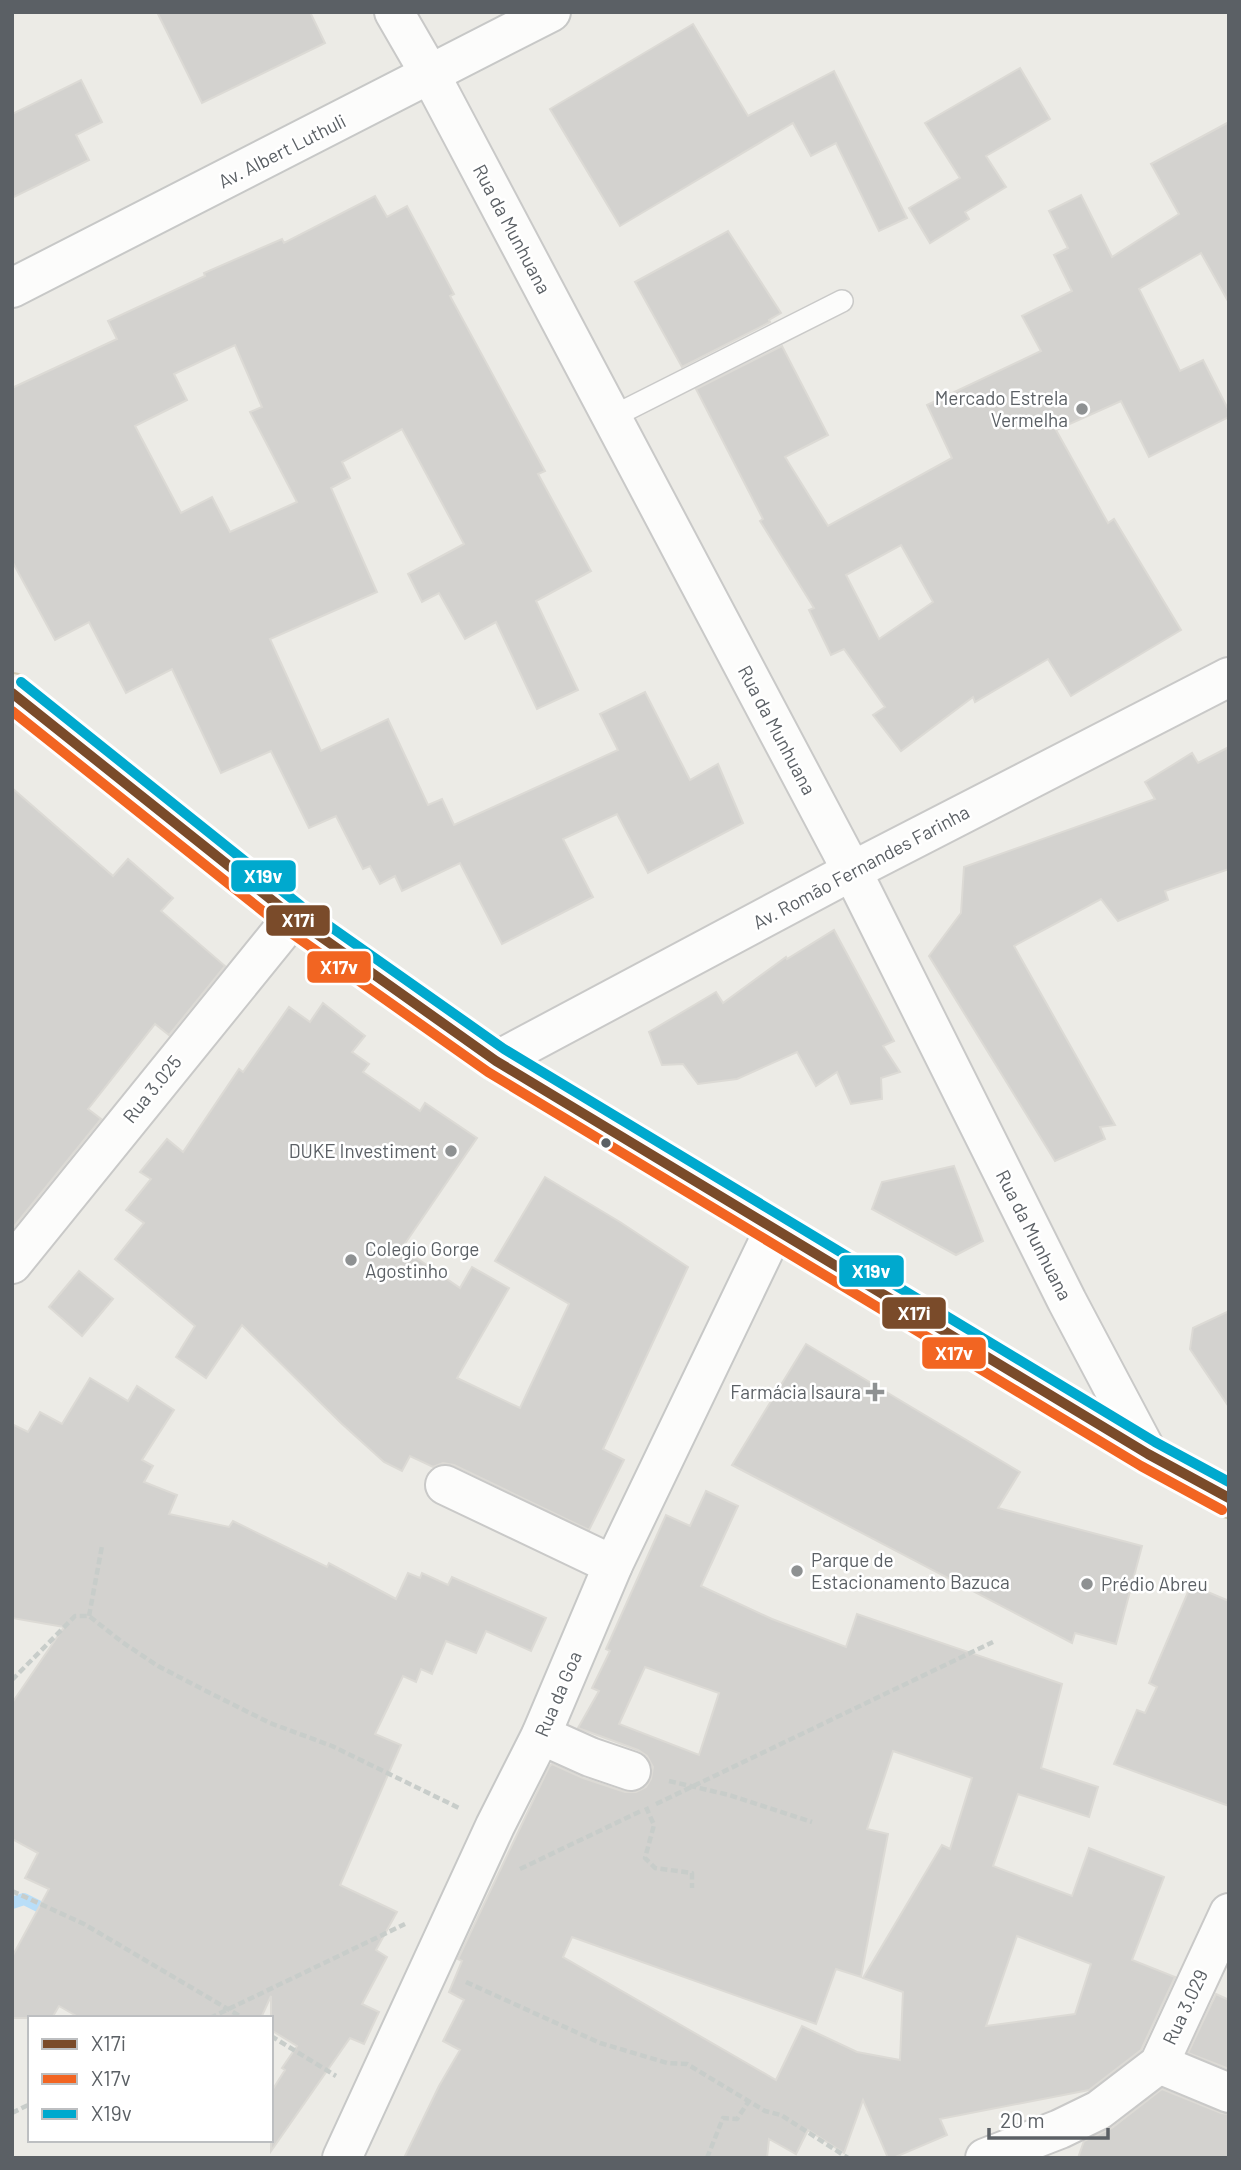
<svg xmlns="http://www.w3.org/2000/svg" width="1241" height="2170" font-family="Barlow,sans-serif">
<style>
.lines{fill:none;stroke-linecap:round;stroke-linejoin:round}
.stream{stroke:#b9def8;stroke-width:12}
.building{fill:#d3d2cf;stroke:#dcdad5;stroke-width:2;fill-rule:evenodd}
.lane-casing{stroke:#c9c9c8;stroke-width:24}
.street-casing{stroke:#c9c9c8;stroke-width:42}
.secondary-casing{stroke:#c7c8c7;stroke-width:42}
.primary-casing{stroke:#d5cbb2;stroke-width:42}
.path{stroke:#c8cdca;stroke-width:4.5;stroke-dasharray:7 3.5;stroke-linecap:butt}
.lane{stroke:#fcfcfb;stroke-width:21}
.street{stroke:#fcfcfb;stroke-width:38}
.secondary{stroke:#fcfcfb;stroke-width:38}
.primary{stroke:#f3f1e7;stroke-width:38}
.bus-1-casing{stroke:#fff;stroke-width:16}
.bus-2-casing{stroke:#fff;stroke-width:16}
.bus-3-casing{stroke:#fff;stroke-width:16}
.bus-1{stroke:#7a4b2a;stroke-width:10}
.bus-2{stroke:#f26522;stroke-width:10}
.bus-3{stroke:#00a9ce;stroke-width:10}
.poi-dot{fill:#8e9192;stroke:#fff;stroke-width:2.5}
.bus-dot{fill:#5b6065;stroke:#fff;stroke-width:2.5}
.labels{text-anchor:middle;stroke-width:5;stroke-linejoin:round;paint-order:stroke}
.street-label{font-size:19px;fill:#5b6065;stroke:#fff}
.poi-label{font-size:19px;fill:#5b6065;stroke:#fff;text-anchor:end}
.line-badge{stroke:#fff;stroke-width:2.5}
.badge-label{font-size:19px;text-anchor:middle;font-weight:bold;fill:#fff}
</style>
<rect width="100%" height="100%" fill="#ecebe6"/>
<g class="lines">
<path class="stream" d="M12 1903 24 1899 50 1912 53 1910"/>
</g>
<g class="building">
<path d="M157 12H310L325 43 202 103Z"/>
<path d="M693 24 748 116 834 71 907 218 879 231 836 143 811 156 793 123 620 226 550 109Z"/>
<path d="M1020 68 1050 119 986 156 1006 187 965 212 969 219 930 243 909 208 960 178 925 123Z"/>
<path d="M81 80 102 122 76 135 89 160 12 198V114Z"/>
<path d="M1229 122V303L1201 253 1139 289 1180 371 1203 360 1229 411V417L1149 457 1121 401 1056 430 1108 523 1114 519 1181 630 1071 696 1048 659 975 702 973 697 901 751 873 715 885 707 844 649 831 655 809 610 814 608 760 521 763 519 696 389 782 346 828 435 785 457 828 526 952 458 927 405 1041 351 1022 316 1072 291 1054 255 1068 248 1049 211 1081 195 1112 257 1179 214 1151 164ZM901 545 933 602 879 639 846 575Z"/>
<path d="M375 196 387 217 407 206 454 294 450 296 545 471 538 474 591 571 536 601 578 690 537 709 496 622 465 639 439 593 422 602 408 574 464 544 402 429 342 462 350 478 331 488 377 592 270 639 321 751 388 719 428 805 442 799 454 825 618 750 600 714 645 692 690 780 718 764 743 823 648 873 617 814 563 839 593 897 502 944 460 863 402 891 395 876 380 884 370 866 363 869 336 816 309 828 271 751 221 773 172 669 126 693 89 622 55 640 12 561V388L117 339 108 321 205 276 204 273 282 239 284 243ZM235 345 262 407 250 412 297 502 230 532 212 497 181 513 135 426 187 400 174 374Z"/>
<path d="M728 231 781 313 769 320 770 322 682 367 635 282Z"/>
<path d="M1229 747V869L1165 891 1168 900 1118 921 1101 899 1014 946 1115 1125 1100 1127 1105 1139 1055 1161 929 956 961 913 964 867 1155 799 1145 782 1192 753 1198 763Z"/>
<path d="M12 788 113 876 128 859 173 898 161 911 225 966 169 1035 155 1024 88 1109 101 1119 12 1229Z"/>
<path d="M834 930 894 1041 883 1046 900 1072 881 1078 882 1099 851 1104 837 1072 816 1086 797 1052 737 1079 698 1084 683 1064 662 1065 649 1032 716 992 723 1003 786 957 787 959Z"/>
<path d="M323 1003 365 1036 352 1052 369 1064 363 1072 420 1111 425 1103 477 1138 402 1248 460 1288 472 1267 509 1288 457 1378 520 1408 569 1304 495 1261 545 1177 620 1222 688 1267 603 1449 624 1460 589 1530 454 1465 443 1463 433 1467 410 1456 402 1471 384 1462 341 1423 242 1325 206 1378 176 1357 195 1326 115 1259 144 1223 126 1210 151 1179 140 1172 167 1139 183 1152 239 1069 243 1072 289 1007 310 1022Z"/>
<path d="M954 1166 983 1241 956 1255 872 1209 882 1182Z"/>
<path d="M79 1271 113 1299 82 1336 49 1307Z"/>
<path d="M1229 1311V1407L1190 1349 1193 1328Z"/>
<path d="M806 1344 1020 1472 998 1508 1142 1546 1116 1644 1075 1633 1072 1643 732 1465Z"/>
<path d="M90 1378 128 1401 137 1386 174 1410 142 1460 153 1466 144 1482 177 1495 169 1514 229 1527 233 1521 327 1567 329 1563 396 1599 408 1573 420 1578 422 1573 448 1585 452 1577 546 1618 531 1651 486 1631 476 1653 446 1641 432 1674 421 1669 416 1682 403 1676 375 1734 401 1745 340 1885 397 1912 376 1950 387 1957 362 2004 379 2012 364 2044 350 2038 271 2151V2092L285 2070 282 2068 297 2046 271 2030V1996L261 2018H80L59 2006 52 2018H12V1957L49 1889 25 1878 38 1853 12 1839V1703L64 1627 12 1618V1424L28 1432 40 1412 62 1424Z"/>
<path d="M706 1491 738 1506 701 1586 772 1619 846 1647 857 1614 1062 1684 1041 1768 1098 1787 1089 1817 1018 1794 993 1866 1072 1896 1089 1848 1164 1877 1132 1960 1175 1977 1141 2050 1089 2090 940 2119 947 2135 893 2158H888L863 2100 844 2153 808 2130 796 2154 769 2139 767 2158H404L439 2086 460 2050 443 2041 464 2000 449 1992 462 1961 458 1959 549 1767 552 1764 583 1778 625 1792H636L646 1787 651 1779 653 1767 647 1756 638 1750 578 1728 599 1691 592 1688 610 1651 606 1649 666 1515 690 1526ZM645 1667 719 1693 699 1755 619 1724ZM893 1751 972 1778 950 1849 942 1845 863 1978 903 1992 900 2060 857 2052 802 2026 776 2080 563 1957 572 1937 816 2024 836 1969 861 1977 888 1834 867 1829ZM1017 1936 1091 1964 1075 2014 986 2026Z"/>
<path d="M1191 1585 1229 1601V1806L1114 1764 1137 1710 1145 1713 1157 1687 1149 1683Z"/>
<path d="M1216 1994 1229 2000V2069L1188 2053Z"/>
<path d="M1162 2089 1221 2113 1229 2114V2158H1078L1084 2141 1112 2128Z"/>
</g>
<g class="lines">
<defs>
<path id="lane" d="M612 417 842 301"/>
<g id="street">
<path d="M394 12 431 76 852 871 1067 1301 1148 1454"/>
<path d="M496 1061 852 871 1229 677"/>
<path d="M12 1264 293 917"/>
<path d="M445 1485 613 1565"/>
<path d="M541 1735 590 1757 631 1771"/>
<path d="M1159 2064 1229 2093"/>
<path d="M985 2158 1060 2129 1099 2110 1159 2064 1229 1913"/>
</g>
<g id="secondary">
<path d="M12 288 551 12"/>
<path d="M342 2158 495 1826 541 1735 613 1565 774 1230"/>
</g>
<path id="primary" d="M12 693 293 917 496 1061 1148 1454 1229 1498"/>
</defs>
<use href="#lane" class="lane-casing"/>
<use href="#street" class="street-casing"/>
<use href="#secondary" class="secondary-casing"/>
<use href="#primary" class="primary-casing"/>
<g class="path">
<path d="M89 1616 102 1546"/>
<path d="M12 1680 75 1616H89L122 1642 158 1666 210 1693 270 1723 332 1746 459 1808"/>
<path d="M669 1781 729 1795 812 1822"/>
<path d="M656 1804 993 1642"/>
<path d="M646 1807 654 1825 645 1858 655 1868 692 1873V1888"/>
<path d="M520 1869 641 1811"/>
<path d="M12 1891 84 1924 243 2018"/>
<path d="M466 1982 600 2043 667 2063 687 2064 765 2111 781 2115 848 2158"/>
<path d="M210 2018 405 1924"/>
<path d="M271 2036 336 2076"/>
<path d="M12 2113 30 2104"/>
<path d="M707 2158 723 2118 737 2119 749 2101"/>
</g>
<use href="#lane" class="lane"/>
<use href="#street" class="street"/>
<use href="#secondary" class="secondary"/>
<use href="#primary" class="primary"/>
<defs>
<path id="bus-1" d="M12 693 293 917 496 1061 1148 1454 1229 1498"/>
<path id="bus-2" d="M12 711 284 928 488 1072 1141 1466 1222 1510"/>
<path id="bus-3" d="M21 682 301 906 504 1049 1155 1442 1229 1482"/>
</defs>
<use href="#bus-1" class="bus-1-casing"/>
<use href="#bus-2" class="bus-2-casing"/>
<use href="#bus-3" class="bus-3-casing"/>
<use href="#bus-1" class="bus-1"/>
<use href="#bus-2" class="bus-2"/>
<use href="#bus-3" class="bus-3"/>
</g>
<g class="poi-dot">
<circle cx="1082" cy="409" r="7"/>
<circle cx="451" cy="1151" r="7"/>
<circle cx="351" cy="1260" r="7"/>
<path d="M871.5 1381.5h7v7h7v7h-7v7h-7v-7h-7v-7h7z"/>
<circle cx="797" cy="1571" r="7"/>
<circle cx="1087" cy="1584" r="7"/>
</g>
<circle class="bus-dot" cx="606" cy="1143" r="6"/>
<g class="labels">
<g class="street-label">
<text transform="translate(282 151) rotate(-27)" y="7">Av. Albert Luthuli</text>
<text transform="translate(512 229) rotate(62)" y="7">Rua da Munhuana</text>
<text transform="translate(777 730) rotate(62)" y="7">Rua da Munhuana</text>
<text transform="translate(861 867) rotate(-28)" y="7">Av. Romão Fernandes Farinha</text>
<text transform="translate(152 1089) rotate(-51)" y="7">Rua 3.025</text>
<text transform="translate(1034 1235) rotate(63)" y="7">Rua da Munhuana</text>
<text transform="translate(558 1694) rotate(-67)" y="7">Rua da Goa</text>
<text transform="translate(1185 2007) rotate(-65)" y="7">Rua 3.029</text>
</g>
<g class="poi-label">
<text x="1068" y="405">Mercado Estrela<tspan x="1068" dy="22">Vermelha</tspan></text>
<text x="437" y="1158">DUKE Investiment</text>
<text x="365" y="1256" text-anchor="start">Colegio Gorge<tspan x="365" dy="22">Agostinho</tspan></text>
<text x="861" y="1399">Farmácia Isaura</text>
<text x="811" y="1567" text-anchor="start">Parque de<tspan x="811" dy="22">Estacionamento Bazuca</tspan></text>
<text x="1101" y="1591" text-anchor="start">Prédio Abreu</text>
</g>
</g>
<g class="line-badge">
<rect x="230" y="859" width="67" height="34" rx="7" fill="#00a9ce"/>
<rect x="265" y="904" width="66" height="33" rx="7" fill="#7a4b2a"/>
<rect x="306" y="950" width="66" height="34" rx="7" fill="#f26522"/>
<rect x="838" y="1254" width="67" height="34" rx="7" fill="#00a9ce"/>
<rect x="881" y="1296" width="66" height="34" rx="7" fill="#7a4b2a"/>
<rect x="921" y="1336" width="66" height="34" rx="7" fill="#f26522"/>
</g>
<g class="badge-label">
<text x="263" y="883">X19v</text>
<text x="298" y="927">X17i</text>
<text x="339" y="974">X17v</text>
<text x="871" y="1278">X19v</text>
<text x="914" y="1320">X17i</text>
<text x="954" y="1360">X17v</text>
</g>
<rect width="1241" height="2170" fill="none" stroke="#5b6065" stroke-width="28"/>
<rect x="28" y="2016" width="245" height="126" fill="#ffffff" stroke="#bdbfc1" stroke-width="2"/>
<rect x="42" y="2039" width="35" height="10" fill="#7a4b2a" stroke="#bdbfc1" stroke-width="2"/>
<text x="91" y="2051" font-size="21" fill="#5b6065">X17i</text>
<rect x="42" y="2074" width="35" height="10" fill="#f26522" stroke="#bdbfc1" stroke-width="2"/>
<text x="91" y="2086" font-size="21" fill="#5b6065">X17v</text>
<rect x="42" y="2109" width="35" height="10" fill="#00a9ce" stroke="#bdbfc1" stroke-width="2"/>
<text x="91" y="2121" font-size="21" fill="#5b6065">X19v</text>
<path d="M989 2128v10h119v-10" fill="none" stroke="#5b6065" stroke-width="3.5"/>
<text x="1000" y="2128" font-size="21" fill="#5b6065" stroke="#ffffff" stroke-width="5" paint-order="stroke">20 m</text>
</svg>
